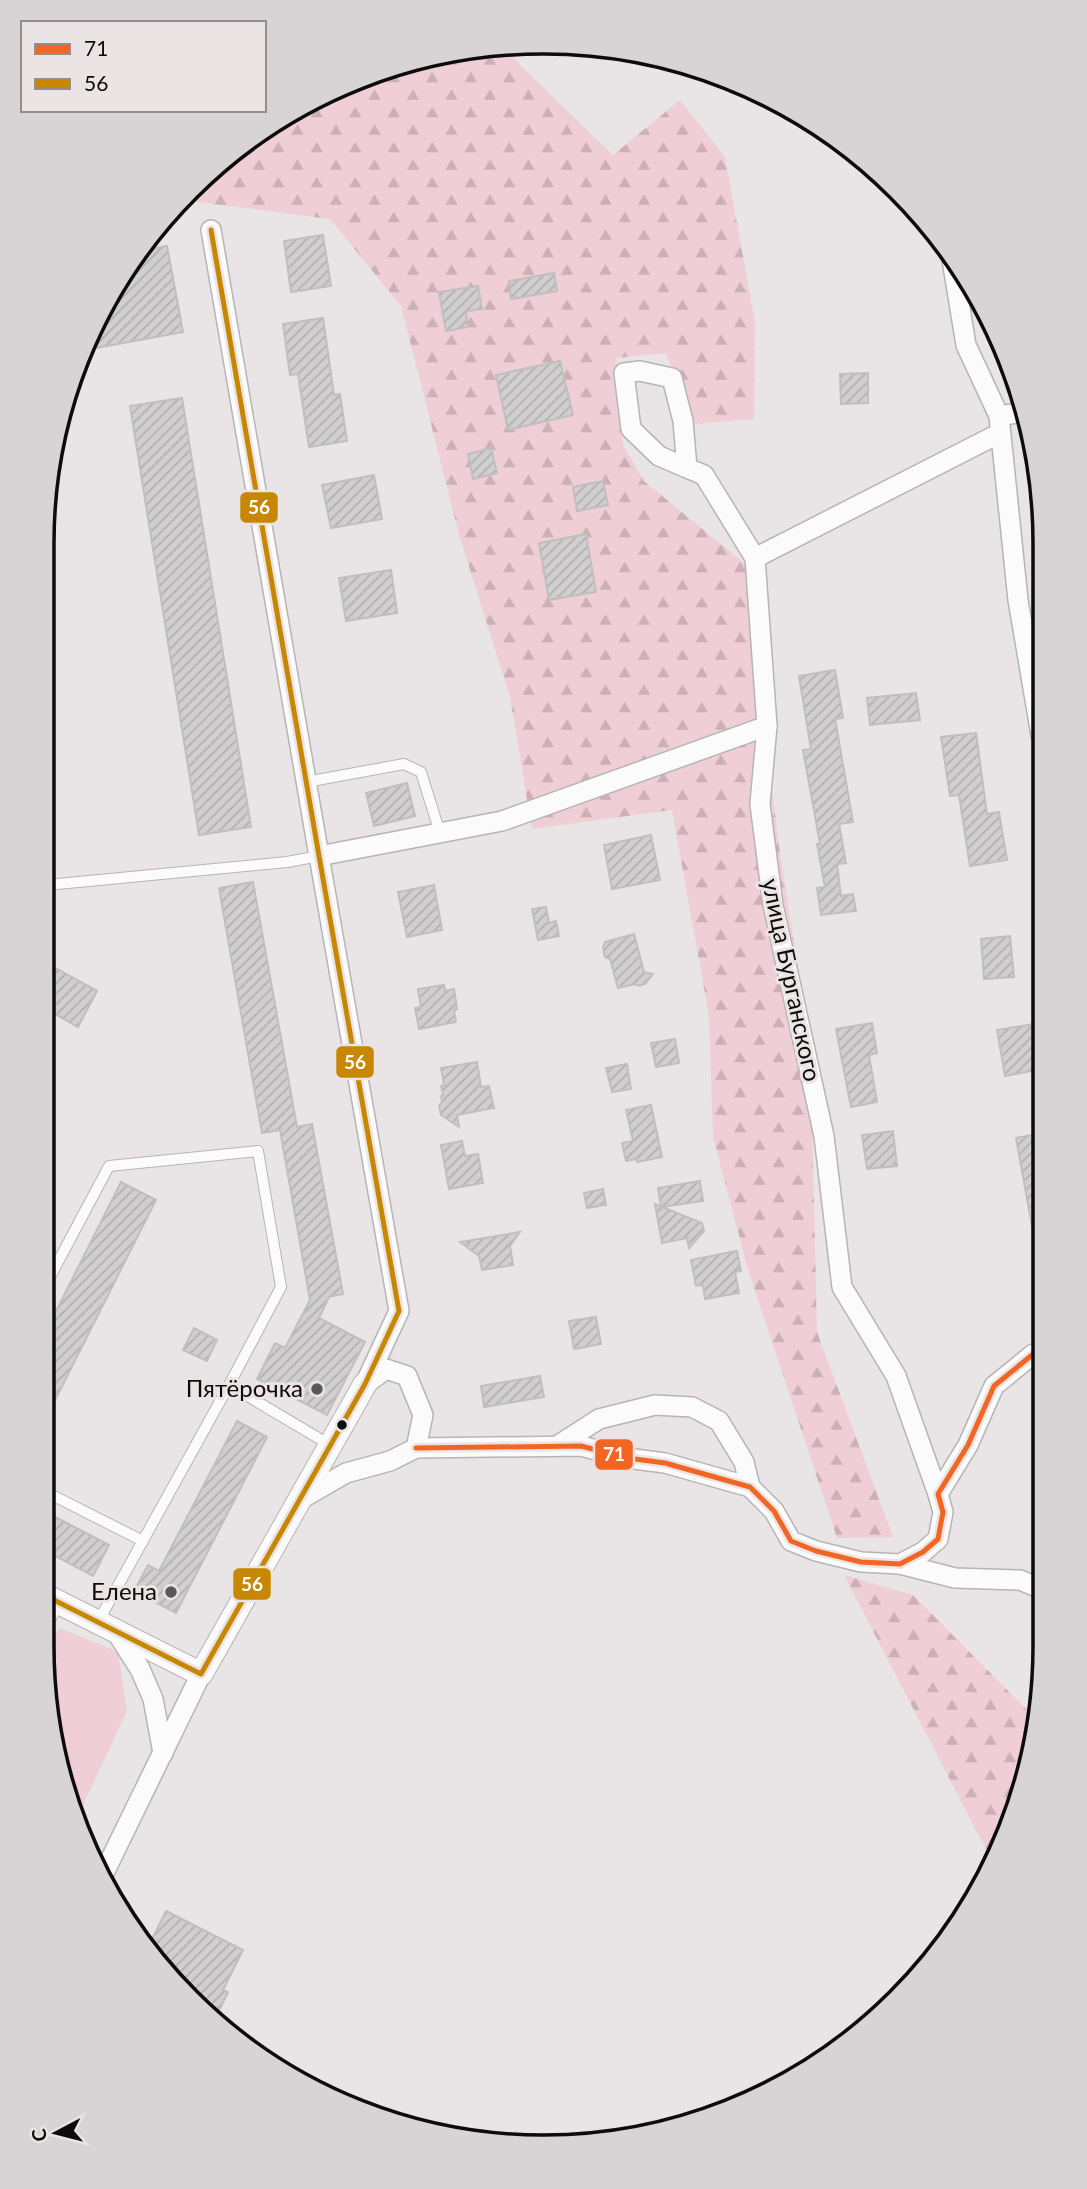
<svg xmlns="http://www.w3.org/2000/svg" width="1087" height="2189" font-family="Lato,sans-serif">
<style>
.forest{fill:url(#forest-firs)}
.pitch{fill:#efced6}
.building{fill:url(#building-hatch);stroke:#c1bebf;stroke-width:2}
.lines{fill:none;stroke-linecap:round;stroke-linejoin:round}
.service-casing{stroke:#b6b4b4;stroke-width:12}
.minor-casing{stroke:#b6b4b4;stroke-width:22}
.tertiary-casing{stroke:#b6b4b4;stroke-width:25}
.service{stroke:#fcfbfb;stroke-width:10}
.minor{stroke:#fcfbfb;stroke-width:19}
.tertiary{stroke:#fcfbfb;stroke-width:23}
.bus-1-casing{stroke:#eae4e5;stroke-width:10}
.bus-2-casing{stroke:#eae4e5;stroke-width:10}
.bus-1{stroke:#f26522;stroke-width:5}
.bus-2{stroke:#c88702;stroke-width:5}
.poi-dot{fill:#5a5758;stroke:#eae4e5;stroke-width:2.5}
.bus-dot{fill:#0d0b0b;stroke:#eae4e5;stroke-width:2.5}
.labels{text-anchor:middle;stroke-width:6;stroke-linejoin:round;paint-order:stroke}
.street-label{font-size:24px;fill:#0d0b0b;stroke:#eae4e5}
.poi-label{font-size:24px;fill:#0d0b0b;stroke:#eae4e5;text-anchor:end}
.rim{fill:none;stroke:#0d0b0b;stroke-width:3.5}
.line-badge{stroke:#eae4e5;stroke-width:2.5}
.badge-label{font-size:19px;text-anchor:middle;font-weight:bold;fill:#fff}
</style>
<defs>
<pattern id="forest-firs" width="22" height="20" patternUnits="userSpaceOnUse" patternTransform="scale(1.75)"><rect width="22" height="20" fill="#efced6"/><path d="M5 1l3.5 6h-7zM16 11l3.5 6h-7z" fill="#ccb0b6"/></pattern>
<pattern id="building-hatch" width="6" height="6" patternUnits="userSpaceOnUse" patternTransform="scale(1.75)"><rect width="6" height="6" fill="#d0cece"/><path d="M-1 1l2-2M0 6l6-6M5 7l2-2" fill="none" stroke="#b1b0b0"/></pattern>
</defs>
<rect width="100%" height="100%" fill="#e9e5e6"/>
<g class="forest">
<path d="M576 43 617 50 609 56 554 44Z"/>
<path d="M478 46H503L524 69 613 155 680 100 725 157 755 322 754 419 694 424 666 353 616 358 623 445 644 481 745 564 780 854 803 999 812 1116 817 1332 893 1537 837 1538 747 1266 713 1137 709 1016 672 810 532 829 510 697 460 538 401 306 330 219 181 200 213 167 292 109 382 69Z"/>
<path d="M844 1575 913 1595 1037 1720 1028 1775 994 1865Z"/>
</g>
<path class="pitch" d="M60 1628 118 1652 127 1711 76 1820 69 1807 44 1658 46 1660 52 1638Z"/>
<g class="building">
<path d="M323 235 331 286 291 292 284 241Z"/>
<path d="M167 246 183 332 96 348 92 326 94 322 137 252Z"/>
<path d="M554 273 557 291 511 299 509 281Z"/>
<path d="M478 286 482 309 466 311 468 327 446 331 439 292Z"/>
<path d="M323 318 334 395 340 394 347 441 309 447 298 374 290 375 283 324Z"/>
<path d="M560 361 573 415 508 430 496 375Z"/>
<path d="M868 373V403L841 404 840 374Z"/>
<path d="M182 398 251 827 199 835 130 406Z"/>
<path d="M491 448 497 473 473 479 468 454Z"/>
<path d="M374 475 382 519 331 528 322 485Z"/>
<path d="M603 481 608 505 577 511 573 487Z"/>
<path d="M586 534 596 592 549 600 539 543Z"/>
<path d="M391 570 397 613 346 621 339 578Z"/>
<path d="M835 670 843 718 835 719 853 822 839 824 846 863 837 864 841 896 853 894 856 911 821 915 817 888 825 887 817 844H820L803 750 811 749 799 676Z"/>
<path d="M916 693 920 720 870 725 867 698Z"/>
<path d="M976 733 987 814 999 812 1007 860 970 866 959 795 950 796 941 737Z"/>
<path d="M407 783 415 816 374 826 366 793Z"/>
<path d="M651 835 660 880 612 889 604 845Z"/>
<path d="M253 882 297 1127 312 1124 343 1294 329 1297 319 1318 365 1342 327 1415 257 1379 275 1343 285 1348 310 1300 280 1130 262 1133 219 888Z"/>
<path d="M434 885 442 930 407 937 398 892Z"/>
<path d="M546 907 549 923 556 921 559 936 538 940 532 909Z"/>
<path d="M634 934 644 972 653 974 645 984 639 986 635 984 618 988 610 959 605 957 603 947 605 942Z"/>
<path d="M1010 936 1014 977 984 979 981 939Z"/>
<path d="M43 961 97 991 78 1027 43 1007Z"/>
<path d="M444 985 445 991 454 989 457 1009 454 1010 456 1022 419 1029 415 1008 421 1007 418 989Z"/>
<path d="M872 1023 877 1053 869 1055 877 1102 851 1107 836 1029Z"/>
<path d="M1034 1024 1042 1069 1005 1076 997 1030Z"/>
<path d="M675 1039 679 1063 656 1067 651 1043Z"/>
<path d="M477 1062 481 1087 489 1086 494 1108 457 1115 459 1127 441 1115 439 1106 442 1102 441 1096 443 1095 441 1086 444 1085 441 1068Z"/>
<path d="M627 1064 631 1089 612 1092 606 1068Z"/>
<path d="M651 1105 662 1157 637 1162V1159L626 1161 622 1143 633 1141 626 1110Z"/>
<path d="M893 1131 897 1166 867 1169 862 1135Z"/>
<path d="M1042 1133 1043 1242 1035 1243 1016 1138Z"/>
<path d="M462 1141 465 1156 478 1154 483 1183 449 1189 441 1145Z"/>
<path d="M700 1181 703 1201 662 1207 702 1223 704 1231 689 1248 687 1238 662 1243 655 1204 661 1207 658 1188Z"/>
<path d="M121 1182 156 1200 42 1426V1339Z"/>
<path d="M603 1189 606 1205 587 1208 584 1193Z"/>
<path d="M520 1232 510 1246 513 1265 482 1270 479 1256 460 1242Z"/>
<path d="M737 1251 741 1271 735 1272 739 1293 705 1299 703 1285 696 1286 691 1260Z"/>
<path d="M596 1317 601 1344 574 1349 569 1321Z"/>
<path d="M194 1328 217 1340 207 1361 183 1350Z"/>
<path d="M540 1376 544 1397 484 1407 481 1386Z"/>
<path d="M237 1421 267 1437 176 1613 134 1591 148 1565 159 1571Z"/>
<path d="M42 1510 109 1545 93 1576 42 1549Z"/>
<path d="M166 1911 243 1950 223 1990 228 1992 218 2013 207 2008 146 1951Z"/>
</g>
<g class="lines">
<defs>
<g id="service">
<path d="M306 782 404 764 421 772 440 833"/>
<path d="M43 882 47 885 287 862 319 856"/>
<path d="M42 1292 109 1166 258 1151 281 1287 229 1385"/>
<path d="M42 1490 143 1541"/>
<path d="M98 1622 229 1385 330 1445"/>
<path d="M42 1635 59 1603"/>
</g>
<g id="minor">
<path d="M211 230 319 856 399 1311 365 1384"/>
<path d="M951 254 966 345 999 416 1018 600 1041 735"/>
<path d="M999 416 1023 412"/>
<path d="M687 468 659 456 631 429 624 373 640 371 672 378 683 421 687 468 704 475 755 558 767 726 760 804 773 905 824 1136 842 1287 896 1376 938 1494"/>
<path d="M755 558 1000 433"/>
<path d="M319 856 502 821 767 726"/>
<path d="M557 1446 599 1419 655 1405 692 1407 719 1421 744 1462 750 1487"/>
<path d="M416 1448 581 1446 627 1458 665 1463 750 1487 774 1511 791 1541 816 1551 861 1562 900 1564 923 1552 938 1539 943 1512 938 1494 968 1445 994 1386 1032 1355 1043 1350"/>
<path d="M301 1499 346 1473 390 1461 416 1448 423 1415 407 1376 386 1369 367 1383"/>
<path d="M900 1564 955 1578 1020 1580 1044 1590"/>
<path d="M115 1630 140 1669 153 1699 163 1753"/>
<path d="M104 1873 201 1674"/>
</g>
<path id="tertiary" d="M42 1594 201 1674 365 1384"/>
</defs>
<use href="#service" class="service-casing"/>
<use href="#minor" class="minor-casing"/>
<use href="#tertiary" class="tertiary-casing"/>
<use href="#service" class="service"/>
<use href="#minor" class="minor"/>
<use href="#tertiary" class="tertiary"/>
<defs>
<path id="bus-1" d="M416 1448 581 1446 627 1458 665 1463 750 1487 774 1511 791 1541 816 1551 861 1562 900 1564 923 1552 938 1539 943 1512 938 1494 968 1445 994 1386 1032 1355 1043 1350"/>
<path id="bus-2" d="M42 1594 201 1674 365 1384 399 1311 319 856 211 230"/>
</defs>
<use href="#bus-1" class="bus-1-casing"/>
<use href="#bus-2" class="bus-2-casing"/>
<use href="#bus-1" class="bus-1"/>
<use href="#bus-2" class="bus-2"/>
</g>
<g class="poi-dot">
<circle cx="317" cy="1389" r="7"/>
<circle cx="171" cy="1592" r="7"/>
</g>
<circle class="bus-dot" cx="342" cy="1425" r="6"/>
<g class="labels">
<g class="street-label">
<text transform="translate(791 980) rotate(78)" y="8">улица Бурганского</text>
</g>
<g class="poi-label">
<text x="303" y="1397">Пятёрочка</text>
<text x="157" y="1600">Елена</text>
</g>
</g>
<path d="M0 0H1087V2189H0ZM543 54H544A489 489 0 0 1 1033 543V1646A489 489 0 0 1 544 2135H543A489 489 0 0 1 54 1646V543A489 489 0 0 1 543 54Z" fill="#d8d3d4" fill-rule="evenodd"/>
<path class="rim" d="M543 54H544A489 489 0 0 1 1033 543V1646A489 489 0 0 1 544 2135H543A489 489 0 0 1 54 1646V543A489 489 0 0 1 543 54Z"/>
<g class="line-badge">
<rect x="239" y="491" width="40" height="33" rx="7" fill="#c88702"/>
<rect x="335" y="1045" width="40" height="34" rx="7" fill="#c88702"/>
<rect x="594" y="1438" width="40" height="33" rx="7" fill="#f26522"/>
<rect x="232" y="1567" width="40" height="34" rx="7" fill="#c88702"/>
</g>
<g class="badge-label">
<text x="259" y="514">56</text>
<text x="355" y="1069">56</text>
<text x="614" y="1461">71</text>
<text x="252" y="1591">56</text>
</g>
<rect x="21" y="21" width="245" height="91" fill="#eae4e5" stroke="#928d8e" stroke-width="2"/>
<rect x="35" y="44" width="35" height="10" fill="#f26522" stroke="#928d8e" stroke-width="2"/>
<text x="84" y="56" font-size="21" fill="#0d0b0b">71</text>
<rect x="35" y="79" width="35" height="10" fill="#c88702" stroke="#928d8e" stroke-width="2"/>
<text x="84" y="91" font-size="21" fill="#0d0b0b">56</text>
<g transform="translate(56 2133) rotate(263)" stroke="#eae4e5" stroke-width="5" paint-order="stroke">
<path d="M0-5L12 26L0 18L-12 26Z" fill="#0d0b0b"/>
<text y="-10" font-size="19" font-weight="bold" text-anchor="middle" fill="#0d0b0b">С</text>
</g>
</svg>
